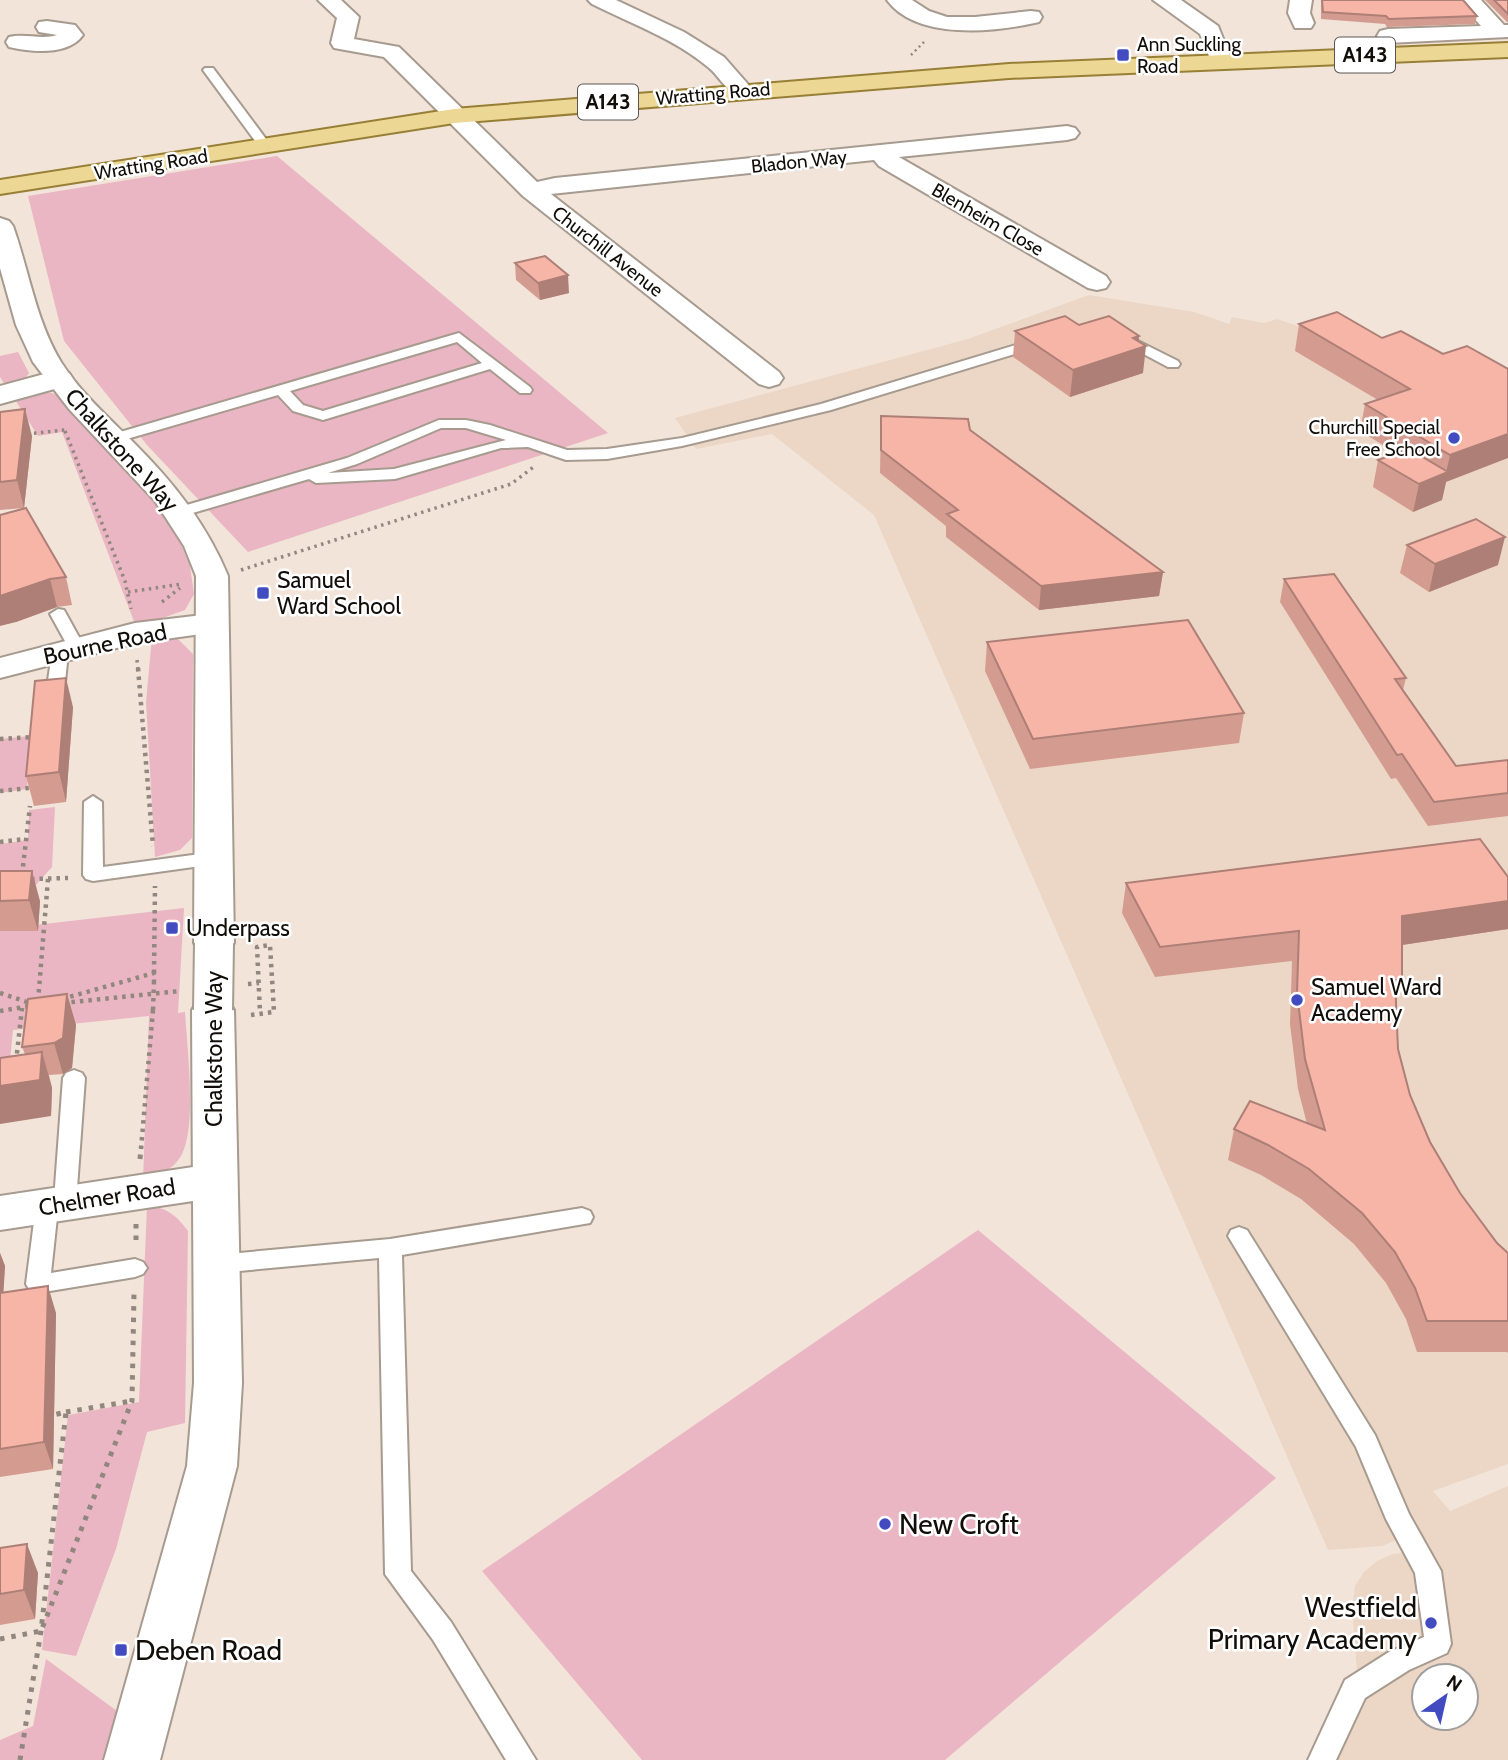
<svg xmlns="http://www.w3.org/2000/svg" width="1508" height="1760" font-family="Cabin,sans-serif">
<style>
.built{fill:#ecd7c7;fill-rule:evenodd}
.green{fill:#eab6c3}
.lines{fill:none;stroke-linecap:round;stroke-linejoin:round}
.lane-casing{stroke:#a79a8f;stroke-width:4}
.street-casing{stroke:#a79a8f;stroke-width:4}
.secondary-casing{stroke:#a79a8f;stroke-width:4}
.primary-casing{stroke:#977f36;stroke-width:4}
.path-far3{stroke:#91877e;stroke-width:2.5;stroke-dasharray:2 3.5;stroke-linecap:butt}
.path-far2{stroke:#91877e;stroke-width:3.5;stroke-dasharray:2.5 4.5;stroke-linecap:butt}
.path-far1{stroke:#91877e;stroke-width:4.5;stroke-dasharray:3.5 5;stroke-linecap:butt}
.path{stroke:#91877e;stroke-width:5;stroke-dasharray:4.5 7;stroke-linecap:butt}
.lane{fill:#fff;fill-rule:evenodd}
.street{fill:#fff;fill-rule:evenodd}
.secondary{fill:#fff;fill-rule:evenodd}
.primary{fill:#ecd795;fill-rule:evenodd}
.secondary-bridge-casing{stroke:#a79a8f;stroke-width:42;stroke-linecap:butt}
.path-bridge{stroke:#91877e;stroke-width:4.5;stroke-dasharray:3.5 5;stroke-linecap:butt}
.secondary-bridge{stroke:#fff;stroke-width:38}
.wall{fill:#d49c90}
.shaded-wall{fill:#ad7f76}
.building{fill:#f7b5a8;stroke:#ad7f76;stroke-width:2}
.poi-dot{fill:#424cc0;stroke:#fff;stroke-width:2.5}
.labels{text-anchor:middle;stroke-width:5;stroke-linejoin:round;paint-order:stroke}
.far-poi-label{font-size:19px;fill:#110d09;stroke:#fff;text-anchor:start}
.far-street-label{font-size:19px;fill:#110d09;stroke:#fff}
.shield{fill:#fff;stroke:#585653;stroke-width:2}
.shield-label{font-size:21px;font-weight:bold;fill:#110d09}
.street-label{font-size:23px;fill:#110d09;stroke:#fff}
.poi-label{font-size:23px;fill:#110d09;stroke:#fff;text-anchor:start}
.near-poi-label{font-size:28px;fill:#110d09;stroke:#fff;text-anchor:start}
</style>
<rect width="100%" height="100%" fill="#f2e4d8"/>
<path class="built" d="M1089 295 1194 312 1229 324 1232 317 1264 323 1277 319 1508 397V1464L1433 1491 1450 1511 1508 1486V1760H1315L1358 1685 1352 1609 1355 1586 1364 1572 1377 1561 1393 1554 1414 1552 1413 1533 1382 1546 1328 1550 874 515 772 434 696 449 675 418 968 339ZM1424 1676H1466V1718H1424Z"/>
<g class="green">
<path d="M277 156 608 433 248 552 147 445 64 341 28 196Z"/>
<path d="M18 352 29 373 22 383 7 388 0 377V356Z"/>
<path d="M39 392 52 393 65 398 172 523 190 566 194 594 185 610 157 620 135 624 62 432 38 436 14 398Z"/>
<path d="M166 636 178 639 193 654 192 838 180 850 155 857 146 702 152 637Z"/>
<path d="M30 736 27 789 0 793V739Z"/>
<path d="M55 807 52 867 25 897 0 896V844L28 840 29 810Z"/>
<path d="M184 908 178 1013 185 1012C187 1046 197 1125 182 1154 174 1170 158 1175 143 1181L149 1016 13 1030 8 1081 0 1083V929Z"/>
<path d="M147 1206C167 1207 177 1216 188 1231L185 1423 147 1432 116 1549 76 1656 42 1650 68 1415 139 1402Z"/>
<path d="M978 1230 1276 1478 945 1760H642L482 1571Z"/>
<path d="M46 1659 117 1711 105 1760H0V1740L33 1726Z"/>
</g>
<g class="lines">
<defs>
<g id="lane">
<path d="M205 68H213L269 143V149H261L203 70Z"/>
<path d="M459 333 530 387 532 390 530 393H520L490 369 323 420 293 411 278 395 120 441H110L108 438 110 435ZM457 342 482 363 323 411 303 405 290 391Z"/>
<path d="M1124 334 1178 361 1180 364 1178 367H1168L1119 341 1117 338Z"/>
<path d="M1039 338 1044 339V345L831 410 682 446 607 459 566 460 528 447 501 448 395 479 316 483 309 479 179 517 171 512 173 509 347 458 439 420H466L490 425 567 450 607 449 682 438 821 404ZM441 428H466L506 440 394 469 328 473 357 464Z"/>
<path d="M58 609 64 610 85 648 83 652 77 653 71 652 50 614Z"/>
<path d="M60 648 68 653 63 701 54 706 45 701 52 653Z"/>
<path d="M93 796 102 802 103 867 215 852 222 854 225 858 222 862 215 864 93 881 86 879 83 875 84 802Z"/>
<path d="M74 1070 82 1073 85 1078 76 1202 73 1208 65 1211 58 1208 51 1273 135 1259 143 1262 147 1268 143 1274 135 1277 38 1293 30 1291 26 1284 36 1206 39 1200 47 1197 54 1200 63 1078 66 1073Z"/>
<path d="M582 1208 590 1211 593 1217 590 1223 402 1255 411 1571 451 1622 536 1760H506L433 1640 385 1574 379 1258 217 1273 209 1270 205 1264 209 1258 217 1255 390 1239Z"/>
<path d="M1239 1227 1247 1230 1375 1435 1409 1514 1441 1571 1451 1644 1447 1653 1409 1670 1365 1698 1336 1760H1308L1345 1680 1389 1652 1424 1637 1415 1573 1386 1519 1356 1447 1228 1236 1231 1230Z"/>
</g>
<g id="street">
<path d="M318 0H341L359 17 354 39 399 47 537 182 555 178 1067 126 1075 128 1079 133 1075 138 1067 140 899 157 1106 276 1110 282 1106 288 1097 290 1088 288 879 166 874 160 551 194 779 372 783 378 779 384 769 387 759 384 523 196 384 57 334 48 331 43 337 18Z"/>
<path d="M588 0H616L684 32 724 57 753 90 750 95C729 100 722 78 708 67 675 39 630 23 592 4Z"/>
<path d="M887 0H912L929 11 947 17H975L1031 11 1039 12 1042 17 1039 22C996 32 917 41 887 0Z"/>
<path d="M1153 0H1181L1218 26 1232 61 1229 66H1213L1200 34Z"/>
<path d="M1290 0H1312L1310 13 1314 23 1311 28H1295L1288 13Z"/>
<path d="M1458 0H1481L1504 25H1508V37L1388 43 1380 41 1377 36 1380 31 1388 29 1481 26Z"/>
<path d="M47 21 75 25 83 35C68 56 31 52 9 47L6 42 9 37C25 33 41 40 57 35L39 32 36 27 39 22Z"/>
<path d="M59 370 69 373 73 379 69 385 0 404V386Z"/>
<path d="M211 614 223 617 228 624 223 631 136 643 0 678V658L135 623Z"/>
<path d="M213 1164 229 1169 235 1181 229 1193 213 1198 0 1230V1196Z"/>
</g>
<g id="secondary">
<path d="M0 218 9 221 13 226C29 271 36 321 61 362 80 392 108 417 133 442 173 482 206 523 228 576L234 943 228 953 214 956 200 953 194 943 196 576 184 546 155 501 69 409 33 362 16 325 0 268Z"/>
<path d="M213 996 228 1000 234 1010 242 1383 237 1466 160 1760H104L187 1466 194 1383 192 1010 198 1000Z"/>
</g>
<path id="primary" d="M1508 43V57L1009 78 454 123 0 194V180L454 109 1009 64Z"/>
</defs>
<use href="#lane" class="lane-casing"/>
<use href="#street" class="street-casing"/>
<use href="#secondary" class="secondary-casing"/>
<use href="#primary" class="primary-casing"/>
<path class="path-far3" d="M911 55 924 42"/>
<g class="path-far2">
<path d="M65 431 125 581 131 609"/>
<path d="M27 434 65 430"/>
<path d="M241 570 511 484 535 466"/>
<path d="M128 592 182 584"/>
<path d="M162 602 180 588"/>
<path d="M137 660 138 670"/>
</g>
<g class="path-far1">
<path d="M138 668 153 846"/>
<path d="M0 739 32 737"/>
<path d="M0 791 29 788V785"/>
<path d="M0 842 25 839"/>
<path d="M22 875 30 806"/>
<path d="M31 879 68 878"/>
<path d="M154 973 155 886"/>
<path d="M248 984 259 983"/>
<path d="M0 993 30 1003"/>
<path d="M62 999 154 973V981"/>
<path d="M38 1001 48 879"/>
<path d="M63 1003 180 991"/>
<path d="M0 1011 30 1006"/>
<path d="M251 1015 274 1012 270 945 257 947 260 1013"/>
<path d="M16 1062 22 1008"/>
<path d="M141 1149 153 1010"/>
</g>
<g class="path">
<path d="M140 1159 141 1147"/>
<path d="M136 1224V1243"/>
<path d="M66 1412 132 1401"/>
<path d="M0 1639 41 1631 132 1401 134 1294"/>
<path d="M20 1760 41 1631 66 1412 53 1415"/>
</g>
<use href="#lane" class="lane"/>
<use href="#street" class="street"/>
<use href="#secondary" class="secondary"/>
<use href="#primary" class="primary"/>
<defs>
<path id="secondary-bridge" d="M213 1010 214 943"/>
</defs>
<use href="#secondary-bridge" class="secondary-bridge-casing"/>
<path class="path-bridge" d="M153 1010 154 981"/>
<use href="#secondary-bridge" class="secondary-bridge"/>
</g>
<g class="wall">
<path d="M1321 0H1463L1477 16 1475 24 1387 27 1385 24 1321 19Z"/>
<path d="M1485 0H1508V23Z"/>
<path d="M515 263 569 293 540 300 516 280Z"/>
<path d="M1299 324 1382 338 1443 354 1467 346 1446 482 1442 500 1413 512 1373 487 1378 460 1396 453 1360 431 1365 404 1378 400 1295 351Z"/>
<path d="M1079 325 1139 341 1143 373 1070 397 1013 357 1015 331Z"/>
<path d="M0 412 32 436 24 508 0 510Z"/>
<path d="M881 416 970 430 1163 572 1159 596 1039 610 946 537V526L880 473Z"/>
<path d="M0 515 66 577 72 605 57 607 16 622Z"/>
<path d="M1407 545 1498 565 1429 592 1400 573Z"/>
<path d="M1284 579 1406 678 1403 690 1456 766 1508 760V816L1428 826 1396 778 1391 779 1280 602Z"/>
<path d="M987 642 1244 713 1239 743 1030 769 985 671Z"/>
<path d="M73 707 66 802 34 806 26 776Z"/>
<path d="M0 871 40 901 38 931H0Z"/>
<path d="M1126 883 1508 929 1402 945V981L1396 1003 1398 1049 1410 1095 1430 1142 1460 1193 1497 1243 1508 1253V1353L1507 1352H1417L1406 1319 1386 1283 1354 1244 1301 1199 1261 1175 1228 1160 1234 1129 1307 1124 1298 1089 1290 1024 1292 961 1155 977 1122 913Z"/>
<path d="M67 994 76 1025 72 1068 63 1074 49 1075 52 1088 51 1116 22 1047Z"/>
<path d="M0 1253 5 1266 3 1293 56 1313 53 1469 0 1477Z"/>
<path d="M0 1548 38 1573 35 1619 0 1625Z"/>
</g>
<g class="shaded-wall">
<path d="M568 275 569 293 540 300 538 283Z"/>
<path d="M1139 336 1138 349 1146 346 1143 373 1070 397 1073 370 1133 338Z"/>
<path d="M25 409 32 436 24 508 17 480Z"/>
<path d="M1508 434V458L1446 482 1442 500 1413 512 1419 484 1446 473 1450 455Z"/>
<path d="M1505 537 1498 565 1429 592 1435 564Z"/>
<path d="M1163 572 1159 596 1039 610 1041 586Z"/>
<path d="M50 579 57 607 16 622 0 626V596Z"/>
<path d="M66 678 73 707 66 802 59 772Z"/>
<path d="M32 871 40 901 38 931 29 900Z"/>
<path d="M1508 901V929L1395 946 1402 916Z"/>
<path d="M67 994 76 1025 72 1068 63 1074 54 1043Z"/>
<path d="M42 1052 52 1088 51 1116 0 1124V1086Z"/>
<path d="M0 1253 5 1266 3 1300H0Z"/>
<path d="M48 1286 56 1313 53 1469 44 1442Z"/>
<path d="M27 1544 38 1573 35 1619 24 1590Z"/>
</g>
<g class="building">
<path d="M1322 0H1463L1477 16 1389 19 1386 16 1323 12Z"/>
<path d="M1494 0H1508V14Z"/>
<path d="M545 256 568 275 538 283 515 263Z"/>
<path d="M1337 312 1382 338 1401 331 1443 354 1467 346 1508 369V434L1450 455 1365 404 1410 389 1299 324Z"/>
<path d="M1065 316 1079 325 1109 316 1139 336 1133 338 1146 346 1073 370 1015 331Z"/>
<path d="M25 409 17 480 0 482V412Z"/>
<path d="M881 416 968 419 970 430 1163 572 1041 586 947 514 958 510 881 450Z"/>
<path d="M1409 449 1448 472 1419 484 1378 460Z"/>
<path d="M26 508 66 577 50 579 0 596V515Z"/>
<path d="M1476 519 1505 537 1435 564 1407 545Z"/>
<path d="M1334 574 1406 678 1395 679 1456 766 1508 760V793L1434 802 1402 754 1397 755 1284 579Z"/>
<path d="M1188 620 1244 713 1033 739 987 642Z"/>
<path d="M66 678 59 772 26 776 35 681Z"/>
<path d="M1480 839 1508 877V901L1402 916V981L1395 980 1398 1049 1410 1095 1430 1142 1460 1193 1497 1243 1508 1253V1321H1427L1415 1288 1395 1252 1362 1213 1309 1169 1268 1145 1234 1129 1250 1101 1325 1130 1305 1059 1297 993 1299 931 1160 947 1126 883Z"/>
<path d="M0 871H32L29 900 0 901Z"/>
<path d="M67 994 63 1038 54 1043 22 1047 28 999Z"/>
<path d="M42 1052 40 1080 0 1086V1058Z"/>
<path d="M48 1286 44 1442 0 1449V1293Z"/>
<path d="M27 1544 24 1590 0 1594V1548Z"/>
</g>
<g class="poi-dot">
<rect x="1116" y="48" width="14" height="14" rx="3.5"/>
<circle cx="1454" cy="438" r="7"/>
<rect x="256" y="586" width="14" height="14" rx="3.5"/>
<rect x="165" y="921" width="14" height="14" rx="3.5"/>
<circle cx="1297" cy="1000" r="7"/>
<circle cx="885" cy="1524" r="7"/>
<circle cx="1431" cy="1623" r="7"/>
<rect x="114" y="1643" width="14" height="14" rx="3.5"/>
</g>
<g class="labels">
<g class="far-poi-label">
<text x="1137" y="51">Ann Suckling<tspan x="1137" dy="22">Road</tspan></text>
<text x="1440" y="434" text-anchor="end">Churchill Special<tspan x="1440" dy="22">Free School</tspan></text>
</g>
<g class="far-street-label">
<text transform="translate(713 93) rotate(-5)" y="7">Wratting Road</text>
<text transform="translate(799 161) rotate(-6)" y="7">Bladon Way</text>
<text transform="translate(151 164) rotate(-9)" y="7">Wratting Road</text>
<text transform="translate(988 219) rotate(30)" y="7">Blenheim Close</text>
<text transform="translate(608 251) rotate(38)" y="7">Churchill Avenue</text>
</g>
<g class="shield">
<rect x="1335" y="37.5" width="60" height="35" rx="5"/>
<rect x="578" y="84.5" width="60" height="35" rx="5"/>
</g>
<g class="shield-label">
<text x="1365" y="62">A143</text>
<text x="608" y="109">A143</text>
</g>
<g class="street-label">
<text transform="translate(122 450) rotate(48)" y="8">Chalkstone Way</text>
<text transform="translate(105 644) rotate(-12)" y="8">Bourne Road</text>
<text transform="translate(214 1049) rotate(-90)" y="8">Chalkstone Way</text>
<text transform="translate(107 1197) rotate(-9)" y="8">Chelmer Road</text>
</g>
<g class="poi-label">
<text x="277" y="588">Samuel<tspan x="277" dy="26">Ward School</tspan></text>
<text x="186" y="936">Underpass</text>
<text x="1311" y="995">Samuel Ward<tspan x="1311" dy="26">Academy</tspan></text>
</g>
<g class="near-poi-label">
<text x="899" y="1534">New Croft</text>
<text x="1417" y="1617" text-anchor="end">Westfield<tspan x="1417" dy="32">Primary Academy</tspan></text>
<text x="135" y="1660">Deben Road</text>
</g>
</g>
<g transform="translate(1445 1697) rotate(34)"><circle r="33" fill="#ffffff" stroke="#a09e9d" stroke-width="2"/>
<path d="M0-5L12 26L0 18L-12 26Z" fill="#424cc0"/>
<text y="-10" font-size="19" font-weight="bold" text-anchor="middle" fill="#110d09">N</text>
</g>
</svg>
